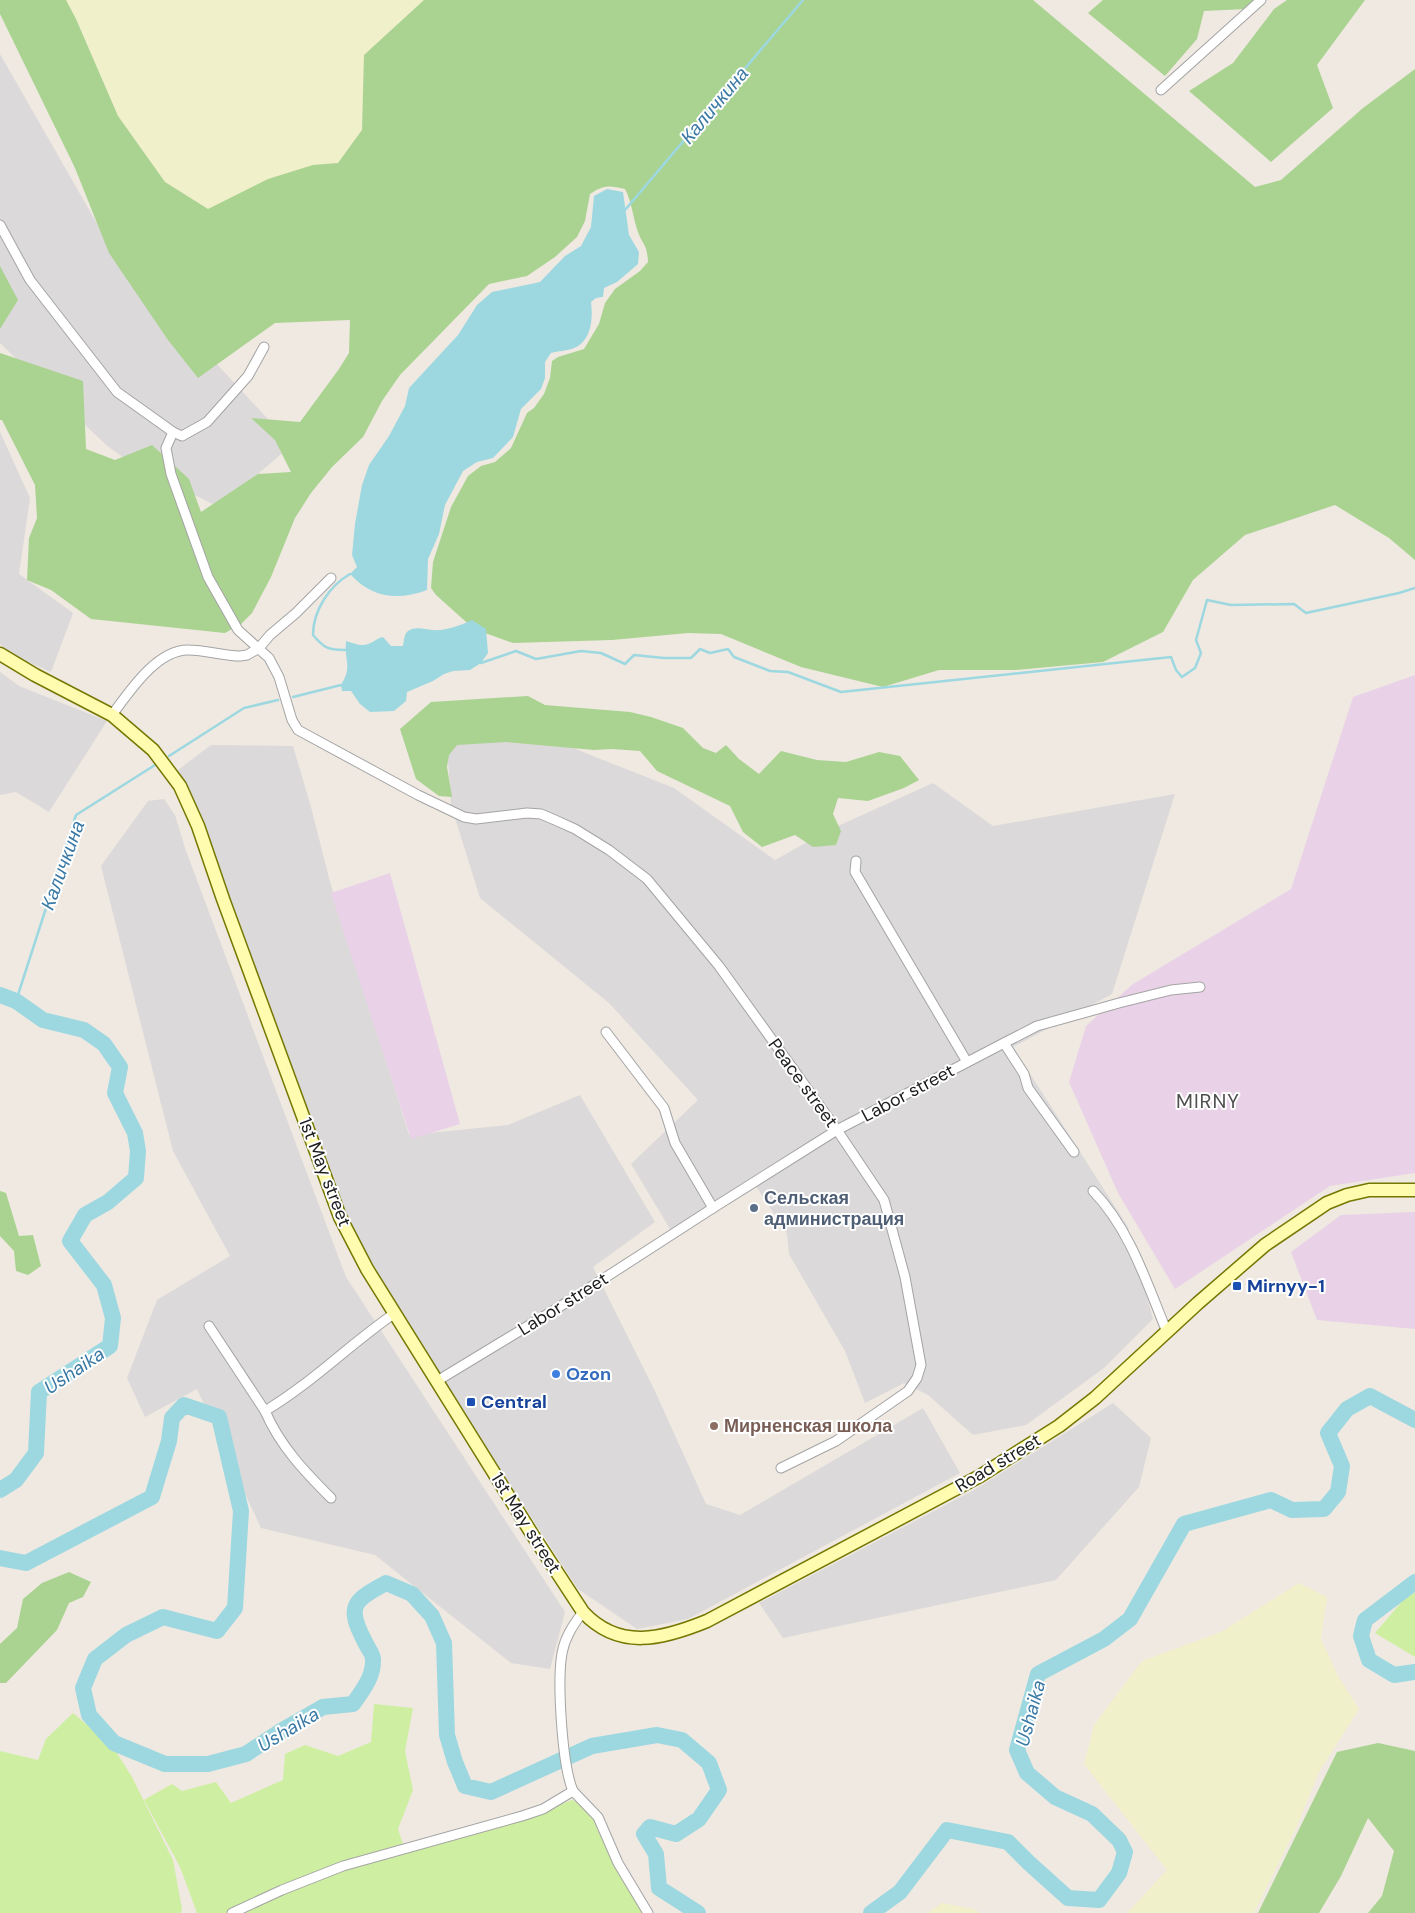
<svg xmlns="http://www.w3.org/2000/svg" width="1415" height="1913" font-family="'DM Sans',sans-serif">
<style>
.residential{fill:#dbd9d9}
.industrial{fill:#e9d2e7}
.farmland{fill:#f0f0ca}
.grass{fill:#ceefa1}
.forest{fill:#aad391}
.water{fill:#9dd8e1}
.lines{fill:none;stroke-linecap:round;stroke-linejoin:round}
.stream{stroke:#9dd8e1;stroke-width:2.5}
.river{stroke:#9dd8e1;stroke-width:16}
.street-casing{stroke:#a4a4a4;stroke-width:11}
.secondary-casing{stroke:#747700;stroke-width:15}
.street{stroke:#fff;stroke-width:9}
.secondary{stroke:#fffcaf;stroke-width:12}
.service-dot{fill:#5c6f8a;stroke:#fff;stroke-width:2}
.transit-dot{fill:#1a4fb4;stroke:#fff;stroke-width:2}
.shop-dot{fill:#3f7fe0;stroke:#fff;stroke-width:2}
.education-dot{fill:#8d6e63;stroke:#fff;stroke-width:2}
.labels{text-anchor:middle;stroke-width:4;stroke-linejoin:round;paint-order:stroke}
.street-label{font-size:18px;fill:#1d1d1d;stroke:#fff}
.service-label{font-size:18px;font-weight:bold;fill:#4e5e75;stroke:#fff;text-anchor:start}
.transit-label{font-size:18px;font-weight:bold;fill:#164399;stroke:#fff;text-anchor:start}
.shop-label{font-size:18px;font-weight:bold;fill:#366cbe;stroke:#fff;text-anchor:start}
.education-label{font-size:18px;font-weight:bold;fill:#785e54;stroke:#fff;text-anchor:start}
.water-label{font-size:19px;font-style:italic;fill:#3b79a5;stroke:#fff}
.quarter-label{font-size:20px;letter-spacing:1px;fill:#505050;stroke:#fff}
</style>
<rect width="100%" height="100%" fill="#efe9e1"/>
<g class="residential">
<path d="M0 54 99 227 175 319 292 445 219 507 135 466 106 445 0 343Z"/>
<path d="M0 432 30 498 19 574 73 613 51 672 8 653 0 644Z"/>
<path d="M0 672 19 686 107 721 49 812 16 792 0 795Z"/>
<path d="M540 735 674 788 775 860 829 830 933 783 993 826 1175 794 1112 994 1013 1047 1128 1227 1153 1319 1104 1368 1026 1425 973 1435 928 1395 904 1383 865 1403 845 1351 789 1254 787 1234 756 1186 673 1234 631 1164 698 1100 609 1003 480 898 451 805 447 744Z"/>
<path d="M211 745 293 746 311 807 330 882 409 1135 508 1125 580 1095 655 1222 593 1267 654 1389 706 1504 740 1515 923 1408 960 1473 688 1619 637 1629 578 1589 445 1385 343 1214 199 814 178 770Z"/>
<path d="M164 799 175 815 186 851 346 1277 565 1612 550 1669 511 1663 375 1555 261 1528 197 1389 145 1417 127 1378 157 1300 230 1256 173 1151 101 866 148 801Z"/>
<path d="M1113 1403 1151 1438 1139 1487 1056 1580 783 1638 759 1603 974 1490Z"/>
</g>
<g class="industrial">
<path d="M1415 675V1173L1330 1186 1175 1289 1118 1193 1069 1082 1086 1026 1133 984 1291 889 1353 697Z"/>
<path d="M390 873 460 1124 411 1139 331 893Z"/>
<path d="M1415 1212V1329L1317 1320 1291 1252 1341 1215Z"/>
</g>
<g class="farmland">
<path d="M66 0H424L364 55 362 130 338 163 313 165 208 209 165 182 118 116 76 19Z"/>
<path d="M1299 1583 1327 1597 1321 1639 1338 1676 1359 1709 1319 1772 1297 1826 1254 1913H1127L1167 1870 1084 1764 1094 1725 1142 1661 1221 1632Z"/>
<path d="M942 1903 973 1909 980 1913H928Z"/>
</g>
<g class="grass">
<path d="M1415 1593V1657L1375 1633 1405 1598Z"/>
<path d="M374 1704 413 1708 405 1751 413 1790 398 1829 406 1853 517 1821 572 1800 586 1806 647 1913H197L180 1867 144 1800 172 1784 182 1791 216 1782 231 1803 283 1780 285 1754 305 1745 338 1756 371 1742Z"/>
<path d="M73 1713 113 1747 132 1777 173 1860 182 1909 181 1913H0V1751L38 1760 46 1739Z"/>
</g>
<g class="forest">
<path d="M0 0H66L76 19 118 116 165 182 208 209 268 179 313 165 338 163 362 130 364 55 424 0H1033L1255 187 1281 180 1363 108 1415 69V560L1389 538 1335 505 1245 535 1193 580 1163 632 1103 662 1016 670H939L883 687 801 667 721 634 688 633 612 640 513 643 474 629 436 595 431 588 433 562 451 507 468 476 481 466 495 462 511 448 527 413 534 408 544 394 550 378 552 361 558 357 584 349 599 324 605 303 615 289 640 271 648 262C647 243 643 246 638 232 633 218 632 202 625 189 609 185 603 185 590 194L585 221 577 237 555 257 527 276 489 284 400 375 382 401 363 437 332 467 311 493 295 518 271 577 252 613 241 624 225 633 91 619 51 590 27 580 29 538 37 518 35 485 2 420H0V353L83 381 86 449 115 460 152 445 189 479 201 512 258 474 291 472 275 440 251 418 300 422 339 369 349 353 350 320 275 323 198 378 168 340 109 253 75 168 0 14Z"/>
<path d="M1103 0H1255L1246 9 1204 11 1197 39 1165 76 1088 13Z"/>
<path d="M1287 0H1365L1317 65 1333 108 1271 162 1189 91 1233 63 1274 9Z"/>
<path d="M0 266 18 300 0 329Z"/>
<path d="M528 696 545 705 630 712 651 717 683 728 703 748 716 753 726 745 739 759 759 774 781 751 817 760 846 762 879 752 900 756 919 780 904 788 868 801 838 798 833 814 841 831 836 845 813 847 795 835 762 847 743 832 730 806 657 771 640 751 612 749 594 750 506 742 457 745 449 755 447 767 452 797 439 796 416 779 400 729 431 702Z"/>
<path d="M0 1191 6 1193 19 1236 33 1235 41 1266 28 1275 16 1271 14 1251 0 1236Z"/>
<path d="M69 1572 91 1582 83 1597 69 1603 57 1630 6 1683H0V1644L17 1628 23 1599 42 1583Z"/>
<path d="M1378 1743 1415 1751V1913H1368L1382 1896 1394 1851 1368 1818 1341 1876 1319 1913H1258L1337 1752Z"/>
</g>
<g class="water">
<path d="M607 189 623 192 629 235 639 252 638 264 617 282 604 288 603 297 596 298 591 302C593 317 592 341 574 348 567 351 558 351 551 353L545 362V378L541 389 521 409 513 437 493 458 477 462 463 471 445 505 439 534 428 559 427 590C397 601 372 598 350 574L357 567 352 555 355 524 362 485 369 465 389 436 405 406 409 388 458 335 477 305 492 292 540 282 565 256 581 246 591 227 594 196Z"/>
<path d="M472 620 486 629 488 653 481 663 470 670 453 671 444 674 433 681 407 692 406 701 394 711 370 712 360 704 351 691H342L341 685C353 666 344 662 346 641 353 643 361 647 368 644 374 642 377 638 383 637L391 646H403C404 641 404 634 408 631 415 626 425 629 432 630 446 631 459 626 472 620Z"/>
</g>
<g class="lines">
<g class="stream">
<path d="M625 210 803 0"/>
<path d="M345 650C328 650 324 648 313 635 313 611 329 586 350 574"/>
<path d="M481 663 516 651 536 659 581 651 601 653 625 664 634 655 664 658H691L700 649 710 653 728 649 734 657 770 671 788 672 841 692 1171 657 1176 670 1182 677 1195 668 1201 653 1196 640 1207 600 1231 605 1294 604 1306 613 1399 593 1415 588"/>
<path d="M293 697 341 685"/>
<path d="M169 756 244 708 278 700"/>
<path d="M16 1001 76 815 155 765"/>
</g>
<g class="river">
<path d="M0 995 16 1001 43 1020 84 1030 104 1044 120 1067 115 1093 135 1133 138 1151 136 1178 108 1202 85 1215 70 1241 104 1285 113 1318 110 1346 39 1392 36 1453 16 1480 0 1490"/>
<path d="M0 1558 26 1563 152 1497 169 1441 172 1418 184 1405 219 1417 241 1511 235 1608 217 1631 163 1617 126 1635 95 1659 83 1688 89 1715 114 1743 165 1764H208L246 1754 281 1731 323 1707 353 1704C362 1691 374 1677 373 1659 373 1654 367 1647 365 1642 346 1606 353 1601 386 1583L412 1594 432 1616 444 1643 447 1735 455 1762 465 1786 491 1792 592 1746 657 1735 682 1740 709 1763 719 1790 699 1819 676 1834 650 1827 644 1834 656 1854 659 1888 698 1913"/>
<path d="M1415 1582 1365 1620 1361 1636 1369 1660 1394 1675 1415 1672"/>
<path d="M871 1913 900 1892 947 1830 1008 1842 1029 1863 1068 1898 1099 1900 1119 1873 1125 1852 1119 1840 1092 1814 1055 1797 1027 1773 1017 1750 1038 1674 1104 1639 1130 1619 1184 1524 1271 1500 1292 1510 1324 1509 1338 1492 1342 1466 1328 1433 1347 1409 1370 1396 1415 1420"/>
</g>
<defs>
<g id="street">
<path d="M1161 90 1261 0"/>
<path d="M0 225 30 280 117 392 173 432 182 436 207 422 248 376 264 347"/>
<path d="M173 432 166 448 171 474 208 577 238 630 269 658 279 677 292 720 298 730 418 795 464 817 476 819 527 813 541 814 555 820 575 829 609 850 647 879 719 966 837 1130 884 1200 905 1277 921 1365 917 1378 908 1391 836 1441 781 1468"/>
<path d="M112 715C129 692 157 649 189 650 206 650 223 656 240 656L247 655 259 648 270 635 296 613 331 578"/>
<path d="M856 861 855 872 967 1062"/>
<path d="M606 1032 664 1108 675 1143 713 1208"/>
<path d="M1004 1043 1024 1074 1028 1088 1074 1152"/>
<path d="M1093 1191C1130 1229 1147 1284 1167 1332"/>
<path d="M209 1326 265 1411C312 1383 350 1344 395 1313"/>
<path d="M437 1381 569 1301 713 1208 837 1130 1004 1043 1037 1026 1119 1003 1171 990 1200 987"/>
<path d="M265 1411C280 1446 305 1472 331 1498"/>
<path d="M573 1791 598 1817 618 1863 648 1913"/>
<path d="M232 1913 282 1890 343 1866 522 1816 543 1809 573 1791C562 1765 557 1682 562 1653 565 1637 573 1625 583 1612"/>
</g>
<path id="secondary" d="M0 654 35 675 112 715 153 750 180 786 198 826 223 899 340 1217 367 1269 532 1534 583 1612C619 1651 663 1639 707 1621L980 1476 1059 1426 1095 1398 1198 1303 1265 1245 1327 1203 1347 1195 1369 1190H1415"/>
</defs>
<use href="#street" class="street-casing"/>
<use href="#secondary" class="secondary-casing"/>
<use href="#street" class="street"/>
<use href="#secondary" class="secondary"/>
</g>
<circle class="service-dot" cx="754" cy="1208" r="5"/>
<g class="transit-dot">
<rect x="1232" y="1281" width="10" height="10" rx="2.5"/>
<rect x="466" y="1397" width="10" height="10" rx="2.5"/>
</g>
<circle class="shop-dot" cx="556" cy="1374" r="5"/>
<circle class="education-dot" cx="714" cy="1426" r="5"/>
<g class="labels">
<g class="street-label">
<text transform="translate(803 1083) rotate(54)" y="6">Peace street</text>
<text transform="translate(908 1093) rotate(-28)" y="6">Labor street</text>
<text transform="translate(325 1172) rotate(69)" y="6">1st May street</text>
<text transform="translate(563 1304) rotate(-32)" y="6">Labor street</text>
<text transform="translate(998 1463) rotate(-31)" y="6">Road street</text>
<text transform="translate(526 1523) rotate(58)" y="6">1st May street</text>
</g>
<g class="service-label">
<text x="764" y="1204">Сельская<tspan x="764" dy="21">администрация</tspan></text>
</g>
<g class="transit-label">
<text x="1247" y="1292">Mirnyy-1</text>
<text x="481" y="1408">Central</text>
</g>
<g class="shop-label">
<text x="566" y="1380">Ozon</text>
</g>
<g class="education-label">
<text x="724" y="1432">Мирненская школа</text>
</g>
<g class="water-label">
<text transform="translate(714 105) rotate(-50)" y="7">Каличкина</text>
<text transform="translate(62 865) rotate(-70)" y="7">Каличкина</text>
<text transform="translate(74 1370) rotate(-34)" y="7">Ushaika</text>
<text transform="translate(1030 1713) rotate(-75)" y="7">Ushaika</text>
<text transform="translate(288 1729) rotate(-31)" y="7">Ushaika</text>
</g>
<g class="quarter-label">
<text x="1208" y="1108">MIRNY</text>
</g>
</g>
</svg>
